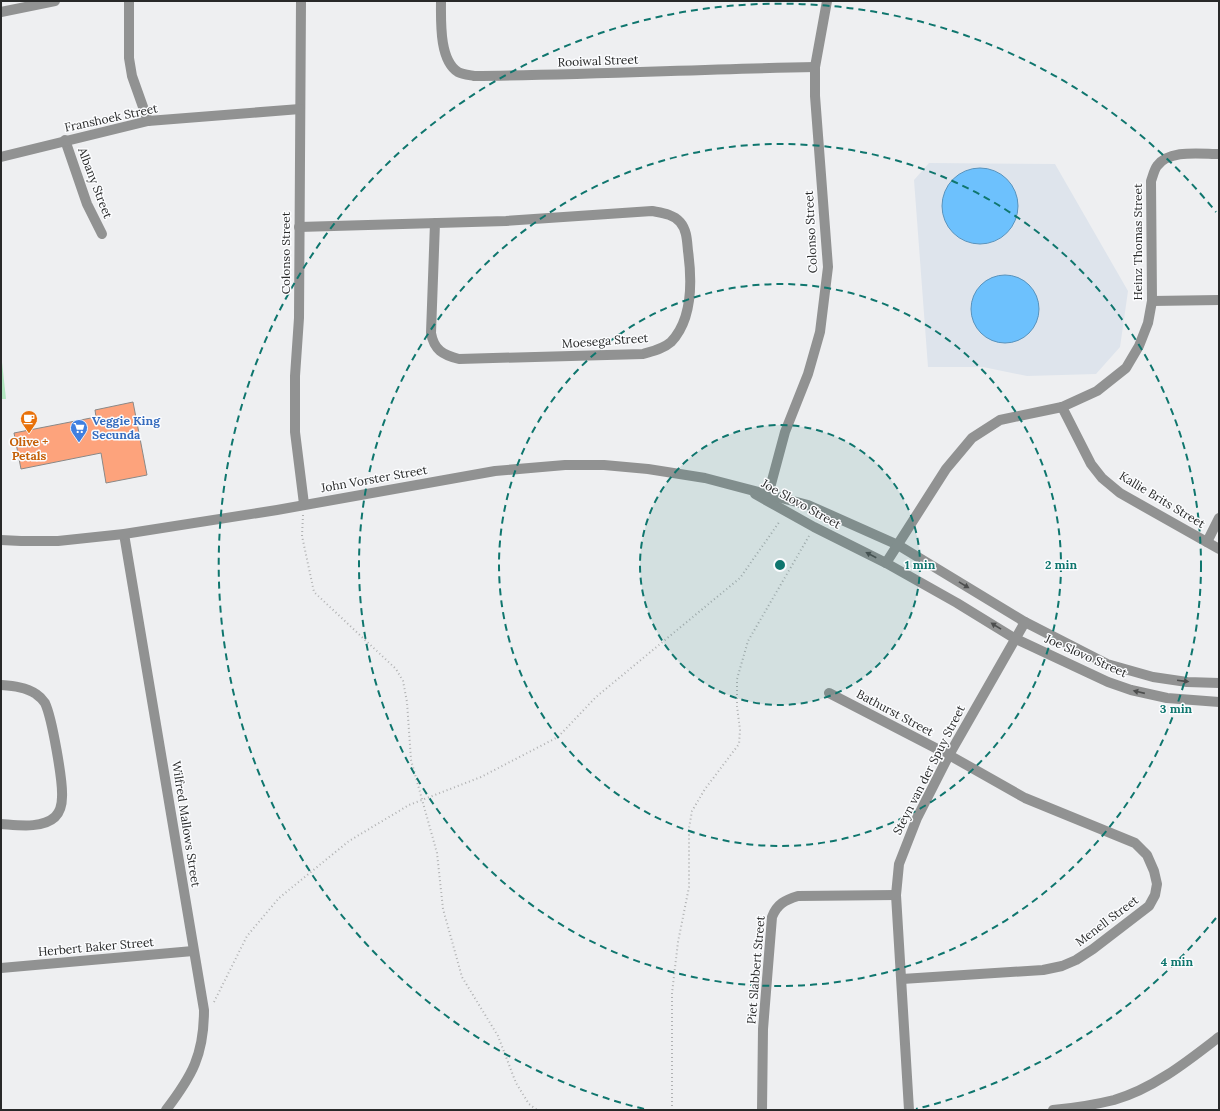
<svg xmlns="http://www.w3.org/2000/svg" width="1220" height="1111" font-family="Lora,serif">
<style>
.built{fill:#dee4ec}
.green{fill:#b4e8c2}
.water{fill:#6dc1fd;stroke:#5893bd}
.building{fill:#fda37c;stroke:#8a8988}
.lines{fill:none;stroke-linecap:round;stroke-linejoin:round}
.path{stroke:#b0b1b2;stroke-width:2;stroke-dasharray:1 3;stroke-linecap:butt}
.minor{stroke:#919292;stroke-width:10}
.oneway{fill:#4d4e4e}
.ring{fill:none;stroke:#0f766e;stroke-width:2;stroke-dasharray:7 5}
.labels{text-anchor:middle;stroke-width:3;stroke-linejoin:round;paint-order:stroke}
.street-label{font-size:12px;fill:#282929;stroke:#fbfcfe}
.shop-label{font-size:12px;font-weight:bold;fill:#366cbe;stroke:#fbfcfe;text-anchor:start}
.food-label{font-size:12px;font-weight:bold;fill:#c56008;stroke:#fbfcfe}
.centre{fill:#0f766e;stroke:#fbfcfe;stroke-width:2}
.ring-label{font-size:12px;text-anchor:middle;font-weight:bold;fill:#0f766e;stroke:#fbfcfe;stroke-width:3;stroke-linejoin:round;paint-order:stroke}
</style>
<rect width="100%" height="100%" fill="#eeeff1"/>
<path class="built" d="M929 163 1055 164 1128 291 1120 347 1096 374 1027 376 983 367H928L914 180Z"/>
<path class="green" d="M1 353 6 399H1Z"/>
<g class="water">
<circle cx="980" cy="206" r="38"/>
<circle cx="1005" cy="309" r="34"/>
</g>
<path class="building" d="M133 402 147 475 106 483 101 453 21 469 14 433 96 417 95 410Z"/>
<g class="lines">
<g class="path">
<path d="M303 515 302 536 314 592 396 669 403 681 407 702 411 760 437 853 443 909 462 977 498 1036 516 1083 529 1104 537 1110"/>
<path d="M214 1002 247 936 279 898 349 841 409 805 481 777 558 737 596 697 740 578 780 521"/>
<path d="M672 1110V993L678 942 689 887V828L692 811 705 789 739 744 740 730 737 706V679L748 641 809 536"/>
</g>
<g class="minor">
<path d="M129 1V58L132 76 148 121"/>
<path d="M301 1 299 318 295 376V432L304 504"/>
<path d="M441 1C441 21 439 60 458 72 462 74 469 75 474 76 588 75 701 69 815 67"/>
<path d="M1 12 55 1"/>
<path d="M65 140 87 204 102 234"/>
<path d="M1 157 148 121 300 109"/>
<path d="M299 227 506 221 652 211C662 213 673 214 680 222 687 230 687 241 688 251 692 280 693 319 671 342 663 349 653 351 643 354L459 359C443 355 434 350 431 333L435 223"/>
<path d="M1152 301 1219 300"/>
<path d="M1062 407 1091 464 1102 478 1120 493 1219 549"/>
<path d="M755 494 814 527 886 563 957 603 1014 638 1108 682 1131 690 1167 698 1219 702"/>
<path d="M767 499 785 432 808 374 820 332 828 267 815 96V67L827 1"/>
<path d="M124 534 204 1010C204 1055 192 1076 166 1110"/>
<path d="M1 540 21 541H58L124 534 277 510 495 471 565 465H604L648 469 705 478 808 505 898 545 1025 622 1107 664 1153 677 1187 682 1219 683"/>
<path d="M1207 542 1219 518"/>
<path d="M886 563 946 469 972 438 1000 420 1062 407 1097 391 1126 368 1139 346 1148 323 1152 301 1151 181C1153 176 1154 170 1157 166 1169 149 1201 154 1219 154"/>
<path d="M1 685C13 686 26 687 36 694 39 696 43 700 45 703 52 718 63 781 62 797 62 804 60 812 55 817 42 829 17 825 1 824"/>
<path d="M829 693 949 755 1025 798 1135 843 1147 855 1154 871 1157 884 1155 895 1149 906 1093 949 1076 960 1062 966 1043 970 902 979"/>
<path d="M1 968 193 951"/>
<path d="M762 1110 763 1029 772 917C777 904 785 900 798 896L896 895"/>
<path d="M909 1110 896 895 899 864 917 818 949 755 1025 622"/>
<path d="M1053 1110C1073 1108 1094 1105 1114 1100 1153 1089 1188 1061 1219 1037"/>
</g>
</g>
<defs><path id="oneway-solid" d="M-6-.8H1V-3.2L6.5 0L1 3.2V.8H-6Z"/></defs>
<g class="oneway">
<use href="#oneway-solid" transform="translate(871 555) rotate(-152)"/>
<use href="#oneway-solid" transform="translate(964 585) rotate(31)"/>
<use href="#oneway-solid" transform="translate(996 626) rotate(-148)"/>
<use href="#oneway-solid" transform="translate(1183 681) rotate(7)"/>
<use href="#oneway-solid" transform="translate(1139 692) rotate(-167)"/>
</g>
<circle cx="780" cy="565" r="140" fill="#0f766e" fill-opacity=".12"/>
<g class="ring">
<circle cx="780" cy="565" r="140"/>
<circle cx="780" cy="565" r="281"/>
<circle cx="780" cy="565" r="421"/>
<path d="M1216 918A561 561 0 0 1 916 1109M644 1109A561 561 0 1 1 1216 212"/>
</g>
<defs>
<symbol id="cafe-pin" viewBox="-11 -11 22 30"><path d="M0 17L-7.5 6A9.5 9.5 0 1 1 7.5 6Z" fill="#e8710a" stroke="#fbfcfe"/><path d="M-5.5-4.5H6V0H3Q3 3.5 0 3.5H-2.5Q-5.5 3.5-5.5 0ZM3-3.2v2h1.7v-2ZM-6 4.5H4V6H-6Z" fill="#fff"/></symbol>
<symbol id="supermarket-pin" viewBox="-11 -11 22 30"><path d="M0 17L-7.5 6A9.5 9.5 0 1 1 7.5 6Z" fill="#3f7fe0" stroke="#fbfcfe"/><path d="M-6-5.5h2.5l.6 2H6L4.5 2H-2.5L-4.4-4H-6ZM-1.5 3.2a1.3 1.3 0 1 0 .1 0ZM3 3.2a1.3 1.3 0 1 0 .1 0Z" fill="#fff"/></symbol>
</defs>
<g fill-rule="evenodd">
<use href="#cafe-pin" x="19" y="409" width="20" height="27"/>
<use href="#supermarket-pin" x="69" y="418" width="20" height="27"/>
</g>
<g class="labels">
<g class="street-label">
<text transform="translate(598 61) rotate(-2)" y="4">Rooiwal Street</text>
<text transform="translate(111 118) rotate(-12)" y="4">Franshoek Street</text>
<text transform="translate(95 183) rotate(69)" y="4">Albany Street</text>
<text transform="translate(811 232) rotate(-93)" y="4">Colonso Street</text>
<text transform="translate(1138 242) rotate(-90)" y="4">Heinz Thomas Street</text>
<text transform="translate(286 253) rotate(-90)" y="4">Colonso Street</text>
<text transform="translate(605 341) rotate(-4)" y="4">Moesega Street</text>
<text transform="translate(374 479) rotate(-10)" y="4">John Vorster Street</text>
<text transform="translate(1162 500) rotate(31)" y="4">Kallie Brits Street</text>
<text transform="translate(801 504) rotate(29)" y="4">Joe Slovo Street</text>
<text transform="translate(1086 656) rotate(24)" y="4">Joe Slovo Street</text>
<text transform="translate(895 713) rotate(28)" y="4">Bathurst Street</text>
<text transform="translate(929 770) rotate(-63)" y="4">Steyn van der Spuy Street</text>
<text transform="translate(186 824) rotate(81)" y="4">Wilfred Mallows Street</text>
<text transform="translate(1107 921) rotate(-37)" y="4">Menell Street</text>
<text transform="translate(96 947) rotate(-5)" y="4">Herbert Baker Street</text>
<text transform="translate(756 970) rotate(-85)" y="4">Piet Slabbert Street</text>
</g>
<g class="shop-label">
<text x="92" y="425">Veggie King<tspan x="92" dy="14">Secunda</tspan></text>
</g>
<g class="food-label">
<text x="29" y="446">Olive +<tspan x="29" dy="14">Petals</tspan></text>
</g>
</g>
<circle cx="780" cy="565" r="6" class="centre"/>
<g class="ring-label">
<text x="920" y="569">1 min</text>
<text x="1061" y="569">2 min</text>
<text x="1176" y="713">3 min</text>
<text x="1177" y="966">4 min</text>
</g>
<rect width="1220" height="1111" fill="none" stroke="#282929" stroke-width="4"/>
</svg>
